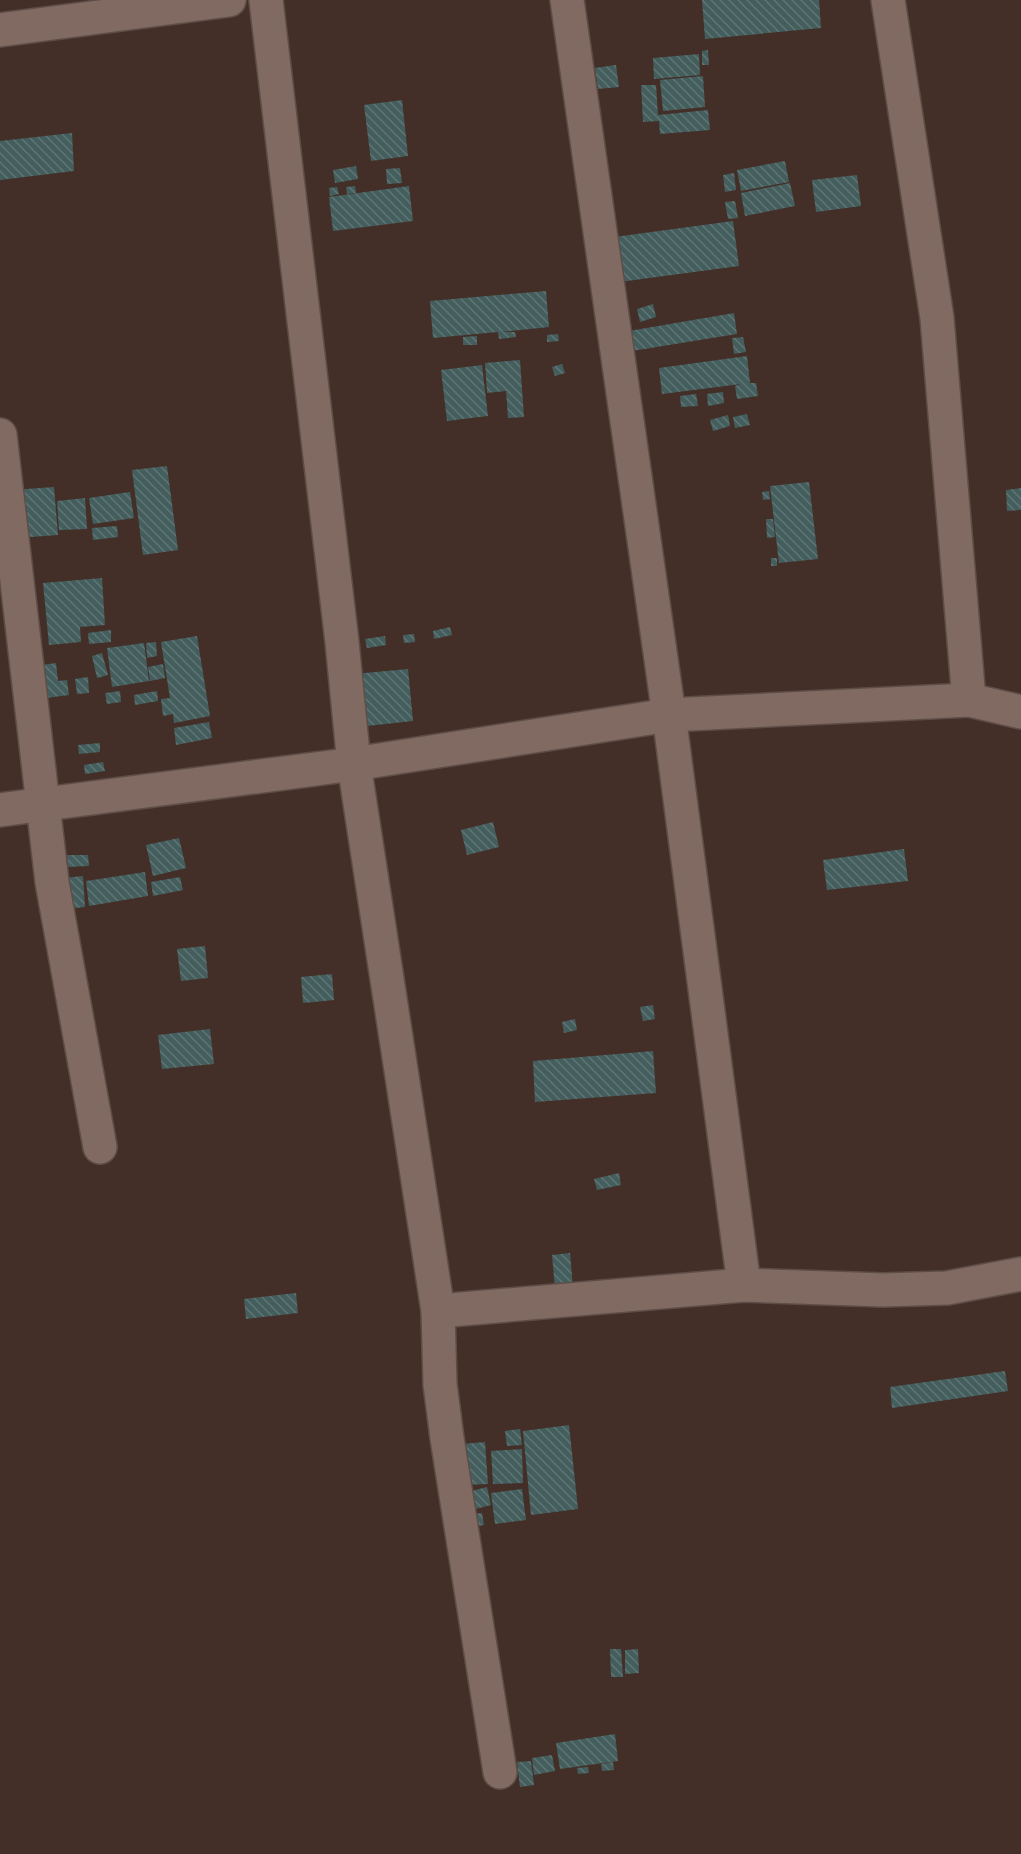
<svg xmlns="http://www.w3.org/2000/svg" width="1021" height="1854" font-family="'Noto Serif',serif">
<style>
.building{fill:url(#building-back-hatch)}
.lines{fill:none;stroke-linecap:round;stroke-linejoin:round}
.minor-casing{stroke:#5e4d47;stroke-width:36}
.minor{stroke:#816a62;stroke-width:33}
</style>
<defs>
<pattern id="building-back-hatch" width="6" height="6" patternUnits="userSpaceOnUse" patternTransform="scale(1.5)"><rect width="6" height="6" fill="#435e5d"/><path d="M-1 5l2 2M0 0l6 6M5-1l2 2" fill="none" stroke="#5f7574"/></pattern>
</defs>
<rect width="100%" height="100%" fill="#432f28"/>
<g class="building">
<path d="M702 0H819L821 28 705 39Z"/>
<path d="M708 50 709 65H702V51Z"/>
<path d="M699 54 700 75 654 79 653 58Z"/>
<path d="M616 65 619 87 598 89 595 68Z"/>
<path d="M703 76 705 107 663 111 660 80Z"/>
<path d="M641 85H656L658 115 708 110 710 130 660 134 659 121 643 122Z"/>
<path d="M402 100 408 156 371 161 364 105Z"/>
<path d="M72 133 74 171 0 180V141Z"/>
<path d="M785 161 789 182 741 191 737 170Z"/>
<path d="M356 166 358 179 335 183 333 170Z"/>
<path d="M400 168 402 183 387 184 386 169Z"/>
<path d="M734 173 736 190 725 192 723 175Z"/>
<path d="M857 175 861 206 816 212 812 180Z"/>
<path d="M790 183 795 206 745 216 741 193Z"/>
<path d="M355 186 356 193 347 194 346 187Z"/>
<path d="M409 186 413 221 333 231 329 197Z"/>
<path d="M337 187 339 194 330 196 329 188Z"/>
<path d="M735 201 738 218 728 219 725 202Z"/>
<path d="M733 221 739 266 612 283 607 238Z"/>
<path d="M546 291 549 327 501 332H515L516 337 499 339 498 332 433 338 430 301Z"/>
<path d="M653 304 656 317 640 322 637 309Z"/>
<path d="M734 313 737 334 632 351 629 331Z"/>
<path d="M558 334 559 341 547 342V335Z"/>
<path d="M477 336V345H463V337Z"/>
<path d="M743 337 746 352 734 354 732 338Z"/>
<path d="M747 356 750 383H756L758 396 737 399 735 386 741 384 662 394 659 368Z"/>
<path d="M520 360 524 417 508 418 506 391 487 393 485 363Z"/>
<path d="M562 364 565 373 555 376 552 367Z"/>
<path d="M482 365 488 416 447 421 441 370Z"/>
<path d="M723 392 724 403 708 406 707 394Z"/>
<path d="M696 394 698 406 681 407 680 396Z"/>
<path d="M747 414 750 425 735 428 733 417Z"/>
<path d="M728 415 730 426 713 431 710 420Z"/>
<path d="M167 466 178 550 143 555 132 470Z"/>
<path d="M809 482 818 559 779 563 770 486Z"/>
<path d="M54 487 58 535 17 538 13 490Z"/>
<path d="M1021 488V510L1007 511 1006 490Z"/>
<path d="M769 491 770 499 763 500 762 492Z"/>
<path d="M130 492 134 518 93 524 89 498Z"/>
<path d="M85 498 87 529 59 530 57 501Z"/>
<path d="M766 519H773L775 537 767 538Z"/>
<path d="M117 526 118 537 93 540 92 528Z"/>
<rect x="771" y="558" width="6" height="8"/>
<path d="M102 578 105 625 80 627 81 642 49 645 43 583Z"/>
<path d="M450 627 452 635 434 639 433 631Z"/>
<path d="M111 630V642L89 644 88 633Z"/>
<path d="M414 634 415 642 404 643 403 635Z"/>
<path d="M197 636 210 716 174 723 173 714 163 716 161 699 170 698 161 642Z"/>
<path d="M385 636 386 645 367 648 365 639Z"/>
<path d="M156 642 157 656 147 658 146 643Z"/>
<path d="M144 643 149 681 112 687 107 648Z"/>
<path d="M102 653 108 675 97 678 92 656Z"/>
<path d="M56 663 58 681 67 680 69 695 46 698 42 665Z"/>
<path d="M163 664 165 678 150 681 148 667Z"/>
<path d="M408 669 413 721 358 727 354 674Z"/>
<path d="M88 677 89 693 77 694 75 679Z"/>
<path d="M120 691 121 702 107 704 105 693Z"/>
<path d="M157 691 158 701 135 705 134 695Z"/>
<path d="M209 722 212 738 176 745 174 728Z"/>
<path d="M100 743V752L79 754 78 745Z"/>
<path d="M103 762 105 771 85 774 84 765Z"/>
<path d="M493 822 499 847 467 855 461 830Z"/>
<path d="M179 838 186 868 153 876 146 845Z"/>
<path d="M904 849 908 881 827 890 823 860Z"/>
<path d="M67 855H88L89 866 68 867Z"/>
<path d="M145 872 148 896 89 906 86 881Z"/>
<path d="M83 876 85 907 66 909 64 878Z"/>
<path d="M180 877 183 890 153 896 151 882Z"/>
<path d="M205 946 208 978 181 981 177 949Z"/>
<path d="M332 974 334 1000 303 1003 301 977Z"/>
<path d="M653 1005 655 1019 643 1021 640 1007Z"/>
<path d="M575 1019 577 1030 564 1033 562 1022Z"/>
<path d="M210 1029 214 1064 162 1069 158 1035Z"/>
<path d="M653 1051 656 1093 535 1102 533 1061Z"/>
<path d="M619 1173 621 1185 597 1190 594 1179Z"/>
<path d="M570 1253 573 1288 555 1289 552 1255Z"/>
<path d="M296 1293 298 1313 246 1319 244 1299Z"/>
<path d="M1005 1371 1008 1391 892 1408 890 1387Z"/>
<path d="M569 1425 578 1509 531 1515 523 1431Z"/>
<path d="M520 1429 522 1445 507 1446 505 1431Z"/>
<path d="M485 1442 488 1484 465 1485 462 1444Z"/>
<path d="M522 1449 523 1483 493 1484 491 1451Z"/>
<path d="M487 1487 491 1505 460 1513 456 1495Z"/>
<path d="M522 1489 526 1520 495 1524 491 1493Z"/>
<path d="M482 1513 484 1525 465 1528 463 1515Z"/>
<path d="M610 1649H621L623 1677H611Z"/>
<path d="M638 1649 639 1673 625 1674V1650Z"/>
<path d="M615 1734 618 1761 560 1769 556 1743Z"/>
<path d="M552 1755 555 1771 534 1775 532 1758Z"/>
<path d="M531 1761 534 1785 520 1787 517 1762Z"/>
<path d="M613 1762 614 1770 602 1771 601 1764Z"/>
<path d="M588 1767 589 1773 578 1774 577 1768Z"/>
</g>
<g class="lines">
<defs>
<g id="minor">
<path d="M266 0 342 642 354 764 438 1311 440 1384 447 1438 500 1772"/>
<path d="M567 0 669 715 744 1285"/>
<path d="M888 0 937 318 969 700"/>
<path d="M0 30 229 0"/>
<path d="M0 435 52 882 100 1147"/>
<path d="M0 810 354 764 669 715 969 700 1021 712"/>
<path d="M438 1311 744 1285 883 1290 947 1288 1021 1274"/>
</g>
</defs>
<use href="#minor" class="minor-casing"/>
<use href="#minor" class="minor"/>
</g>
</svg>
